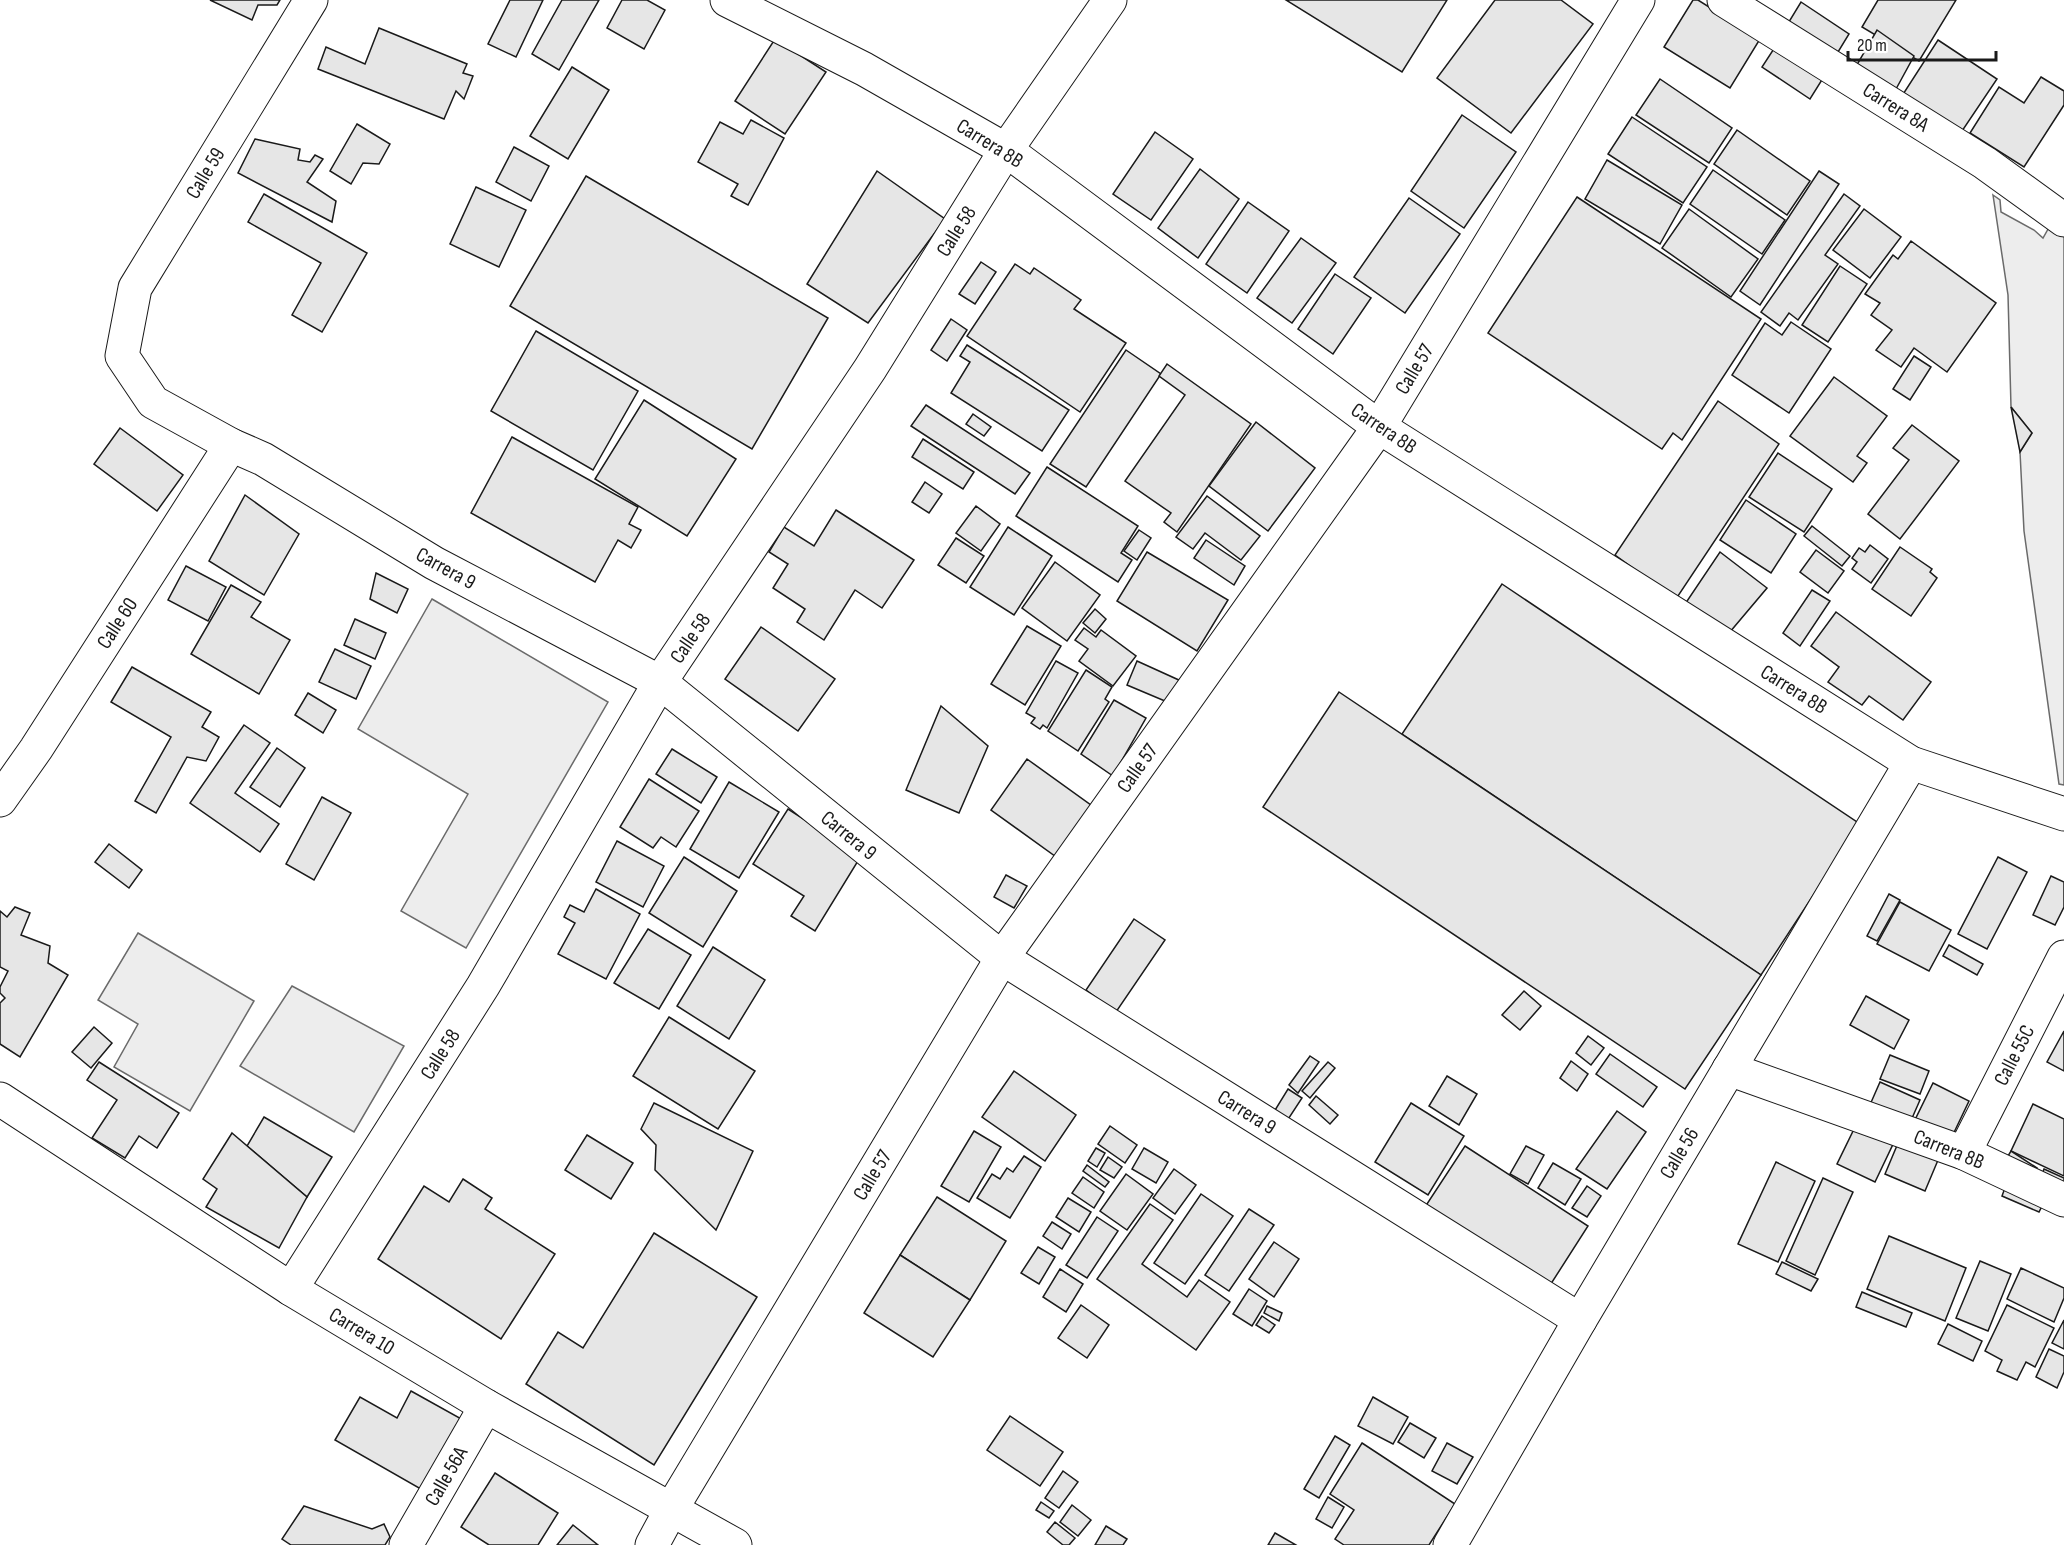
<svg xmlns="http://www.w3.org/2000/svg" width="2064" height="1545" font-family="'Sofia Sans Condensed',sans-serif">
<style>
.built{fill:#ededed;stroke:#6a6a6a;stroke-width:1.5}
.building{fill:#e6e6e6;stroke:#1a1a1a;stroke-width:1.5}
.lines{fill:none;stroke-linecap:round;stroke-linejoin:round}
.minor-casing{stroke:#1a1a1a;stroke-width:35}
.minor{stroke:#fff;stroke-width:33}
.labels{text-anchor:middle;stroke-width:4.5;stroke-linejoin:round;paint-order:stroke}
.street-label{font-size:21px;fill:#1a1a1a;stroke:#fff}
</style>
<rect width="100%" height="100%" fill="#fff"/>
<g class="built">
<path d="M1993 195 2000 200 2001 212 2034 230 2043 238 2052 222 2064 229V785L2059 784 2024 531 2020 452 2032 433 2011 407 2008 295Z"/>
<path d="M432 599 608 702 466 948 401 911 468 794 358 729Z"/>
<path d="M138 933 254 1001 190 1111 114 1067 138 1024 98 1000Z"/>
<path d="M292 986 404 1046 354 1132 240 1066Z"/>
</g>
<g class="building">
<path d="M210 0H280L277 5H258L252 20Z"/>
<path d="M510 0H543L516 57 488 44Z"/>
<path d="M562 0H599L559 70 532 54Z"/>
<path d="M622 0H647L665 10 644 49 607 28Z"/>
<path d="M1286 0H1447L1402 72Z"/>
<path d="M1495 0H1561L1593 24 1511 133 1437 78Z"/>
<path d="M1693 0H1698L1760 39 1730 88 1664 47Z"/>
<path d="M1878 0H1956L1919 61 1862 27Z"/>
<path d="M1801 2 1849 34 1835 57 1787 25Z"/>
<path d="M379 28 467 64 463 73 473 76 464 99 456 91 444 119 318 69 326 47 365 64Z"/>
<path d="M1877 30 1914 56 1890 100 1851 75Z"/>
<path d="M775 39 826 72 785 134 735 101Z"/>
<path d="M1938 40 1997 79 1956 140 1898 102Z"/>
<path d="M1777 44 1825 75 1810 99 1762 67Z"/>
<path d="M572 67 609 90 568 159 530 136Z"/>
<path d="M2041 77 2064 91V105L2024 167 1970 133 1999 87 2024 103Z"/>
<path d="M1660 79 1732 128 1709 163 1636 115Z"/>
<path d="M1462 115 1516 152 1464 228 1411 191Z"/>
<path d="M1632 117 1707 167 1683 203 1608 154Z"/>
<path d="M751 120 784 138 748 205 731 196 738 184 698 162 720 122 743 134Z"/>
<path d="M357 124 390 144 379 164 363 163 351 184 330 171Z"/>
<path d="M1737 130 1810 181 1787 215 1714 164Z"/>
<path d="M1155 132 1193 159 1151 220 1113 194Z"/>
<path d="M255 139 300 149 298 160 310 162 315 155 323 159 307 182 336 201 332 222 238 173Z"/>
<path d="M514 147 549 166 531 201 496 182Z"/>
<path d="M1607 160 1682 205 1660 244 1585 199Z"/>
<path d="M1200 169 1239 199 1198 258 1158 228Z"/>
<path d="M1713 170 1785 220 1762 254 1690 204Z"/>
<path d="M877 171 945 219 868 323 807 284Z"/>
<path d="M1819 171 1839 184 1760 305 1740 291Z"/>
<path d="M586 176 828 318 752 449 510 306Z"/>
<path d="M476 187 526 210 499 267 450 244Z"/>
<path d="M264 194 367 253 322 332 292 315 321 263 248 222Z"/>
<path d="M1844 194 1860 206 1825 255 1838 264 1798 320 1789 313 1780 326 1761 312Z"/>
<path d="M1577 197 1761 319 1682 440 1673 433 1662 449 1488 333Z"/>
<path d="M1409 198 1460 234 1405 313 1354 277Z"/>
<path d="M1248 202 1289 231 1247 293 1206 264Z"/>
<path d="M1689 209 1758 259 1731 297 1662 248Z"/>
<path d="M1864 209 1901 237 1870 278 1833 250Z"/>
<path d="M1301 238 1336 263 1292 323 1257 298Z"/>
<path d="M1911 241 1996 303 1947 372 1914 348 1901 367 1876 350 1892 330 1871 315 1880 303 1865 294 1893 255 1898 259Z"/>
<path d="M981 262 996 272 975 304 959 294Z"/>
<path d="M1015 264 1030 274 1034 268 1081 300 1074 309 1126 343 1080 412 967 336Z"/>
<path d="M1840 266 1867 284 1828 342 1802 325Z"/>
<path d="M1335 274 1371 298 1333 354 1298 329Z"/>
<path d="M951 319 967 330 947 361 931 350Z"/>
<path d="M1791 322 1831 349 1789 413 1732 375 1765 323 1782 335Z"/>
<path d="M536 331 638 391 593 470 491 411Z"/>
<path d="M967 345 1069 410 1042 451 951 393 970 362 960 356Z"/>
<path d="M1126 350 1161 374 1086 487 1050 464Z"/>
<path d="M1914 356 1931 367 1910 400 1893 389Z"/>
<path d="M1167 364 1251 424 1177 532 1164 522 1171 513 1125 481 1185 395 1159 376Z"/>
<path d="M1834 377 1887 416 1857 456 1867 463 1853 482 1790 436Z"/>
<path d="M644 400 736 459 687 536 595 479Z"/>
<path d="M1718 401 1779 444 1676 599 1615 555Z"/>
<path d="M926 405 1030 473 1015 494 911 426Z"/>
<path d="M2011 407 2032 433 2020 452Z"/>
<path d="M973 414 991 427 984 436 966 424Z"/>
<path d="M1256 422 1315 468 1268 531 1209 486Z"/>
<path d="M1912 425 1959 461 1900 539 1868 514 1909 460 1893 448Z"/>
<path d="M120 428 183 475 157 511 94 464Z"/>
<path d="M512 437 638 507 629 524 641 530 631 548 618 540 595 582 471 513Z"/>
<path d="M923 439 974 472 963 489 912 457Z"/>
<path d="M1778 453 1832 489 1804 532 1749 497Z"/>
<path d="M1047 467 1138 526 1121 553 1132 560 1118 582 1016 516Z"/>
<path d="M925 482 942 494 929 513 912 502Z"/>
<path d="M245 495 299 534 264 595 209 561Z"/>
<path d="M1207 496 1260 536 1241 560 1205 533 1193 549 1176 537Z"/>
<path d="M1746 500 1796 534 1771 573 1720 540Z"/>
<path d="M976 506 1000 524 981 551 956 533Z"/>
<path d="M836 510 914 560 882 608 855 590 824 640 797 622 805 609 773 588 788 564 769 552 784 527 814 546Z"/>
<path d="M1812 526 1850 556 1842 566 1804 536Z"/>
<path d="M1008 527 1052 556 1014 615 970 587Z"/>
<path d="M1139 530 1151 538 1137 560 1124 551Z"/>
<path d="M956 538 984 556 966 583 938 565Z"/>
<path d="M1206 540 1245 566 1234 585 1194 558Z"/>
<path d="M1870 545 1888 559 1871 583 1852 569 1857 562 1852 558 1859 548 1865 552Z"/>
<path d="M1900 547 1932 569 1930 572 1937 578 1911 616 1872 589Z"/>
<path d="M1816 550 1844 571 1828 593 1800 572Z"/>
<path d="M1147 552 1228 600 1197 651 1117 601Z"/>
<path d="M1720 552 1767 588 1724 639 1679 613Z"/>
<path d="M1055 562 1100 595 1067 641 1022 608Z"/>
<path d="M186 566 226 587 208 621 168 600Z"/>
<path d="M376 573 408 589 397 613 370 599Z"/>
<path d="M1502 584 1860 824 1761 975 1402 734Z"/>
<path d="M231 585 261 602 251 617 290 640 259 694 191 654Z"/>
<path d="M1812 590 1830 601 1800 646 1783 633Z"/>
<path d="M1095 609 1106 619 1095 633 1083 623Z"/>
<path d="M1836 612 1931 682 1903 720 1869 696 1862 705 1828 682 1839 667 1811 646Z"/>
<path d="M355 619 386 633 375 659 344 645Z"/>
<path d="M1027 626 1061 646 1025 705 991 684Z"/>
<path d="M761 627 835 679 798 731 725 679Z"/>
<path d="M1084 628 1096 637 1101 630 1136 656 1113 686 1079 661 1088 649 1075 640Z"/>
<path d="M335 649 371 666 356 699 319 682Z"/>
<path d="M1056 661 1078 673 1047 728 1043 725 1040 729 1031 723 1035 718 1026 713Z"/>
<path d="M1137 661 1181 681 1172 704 1127 685Z"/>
<path d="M132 667 211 712 202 727 219 737 206 761 187 757 156 813 135 801 171 737 111 702Z"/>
<path d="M1086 670 1112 687 1105 699 1109 702 1078 751 1048 731Z"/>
<path d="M1339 692 1761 975 1685 1089 1263 807Z"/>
<path d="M308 693 336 710 323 733 295 715Z"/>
<path d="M1114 700 1146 718 1113 776 1081 754Z"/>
<path d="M941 706 988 746 959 813 906 790Z"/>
<path d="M244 725 270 743 235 793 279 824 260 852 190 803Z"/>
<path d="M277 748 305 768 280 807 250 787Z"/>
<path d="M672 749 717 777 701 803 656 774Z"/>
<path d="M1027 759 1095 808 1059 859 991 810Z"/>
<path d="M649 779 699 811 676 847 661 837 653 848 620 827Z"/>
<path d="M729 782 779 812 739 878 690 849Z"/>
<path d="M322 797 351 813 314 880 286 864Z"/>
<path d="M788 809 861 856 815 931 791 916 804 896 753 864Z"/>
<path d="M617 841 664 866 643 907 596 882Z"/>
<path d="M109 844 142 870 129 888 95 862Z"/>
<path d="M684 857 737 891 703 947 649 913Z"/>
<path d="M1998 857 2027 872 1987 949 1958 934Z"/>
<path d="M1006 875 1027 886 1014 908 994 897Z"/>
<path d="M2051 876 2064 882V907L2055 925 2033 915Z"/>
<path d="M596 889 640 914 606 979 558 954 575 923 564 917 570 905 584 912Z"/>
<path d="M1889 894 1900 900 1877 941 1867 936Z"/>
<path d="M1900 902 1951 930 1929 971 1877 944Z"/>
<path d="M15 907 30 913 21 935 50 946 48 963 68 975 20 1057 0 1044V1003L5 998 0 993V987L8 971 0 967V911L7 917Z"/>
<path d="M1134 919 1165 940 1116 1012 1086 990Z"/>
<path d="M648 929 691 955 659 1009 614 983Z"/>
<path d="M1949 945 1983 964 1977 975 1943 956Z"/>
<path d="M713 947 765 980 729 1039 677 1006Z"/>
<path d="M1524 991 1541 1006 1520 1030 1502 1015Z"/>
<path d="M1866 996 1909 1020 1894 1049 1850 1025Z"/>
<path d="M669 1017 755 1071 718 1129 633 1076Z"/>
<path d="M94 1027 112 1043 91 1068 72 1052Z"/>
<path d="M2064 1031V1071L2047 1062Z"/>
<path d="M1588 1036 1604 1048 1591 1065 1576 1053Z"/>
<path d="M1610 1054 1657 1087 1643 1107 1596 1074Z"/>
<path d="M1890 1055 1929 1071 1920 1094 1880 1079Z"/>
<path d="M1310 1056 1319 1062 1298 1093 1289 1085Z"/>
<path d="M1571 1061 1588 1074 1577 1091 1560 1078Z"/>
<path d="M99 1062 179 1113 157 1148 139 1136 125 1158 92 1138 117 1100 87 1080Z"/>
<path d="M1328 1062 1335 1068 1310 1098 1302 1091Z"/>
<path d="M1014 1071 1076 1115 1045 1161 982 1117Z"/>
<path d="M1447 1076 1477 1094 1459 1125 1429 1106Z"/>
<path d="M1880 1082 1920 1100 1909 1125 1869 1107Z"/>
<path d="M1933 1083 1969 1101 1948 1145 1911 1128Z"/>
<path d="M1288 1089 1302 1098 1285 1124 1272 1115Z"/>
<path d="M1316 1096 1338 1115 1330 1124 1309 1105Z"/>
<path d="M654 1103 753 1151 716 1230 655 1170 656 1145 641 1129Z"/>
<path d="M1411 1103 1464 1136 1428 1195 1375 1162Z"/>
<path d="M2033 1104 2064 1119V1176L2011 1151Z"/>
<path d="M1617 1111 1646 1132 1607 1189 1576 1169Z"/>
<path d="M264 1117 332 1157 307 1197 247 1146Z"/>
<path d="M1857 1123 1895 1140 1875 1182 1837 1164Z"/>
<path d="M1110 1126 1137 1145 1125 1163 1098 1144Z"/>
<path d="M974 1131 1001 1147 969 1202 941 1186Z"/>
<path d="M232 1133 307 1197 279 1248 206 1207 217 1189 203 1179Z"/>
<path d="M587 1135 633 1163 611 1199 565 1170Z"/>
<path d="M1901 1136 1941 1153 1925 1191 1885 1174Z"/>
<path d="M1465 1146 1588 1226 1547 1290 1423 1210Z"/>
<path d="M1526 1146 1544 1155 1528 1184 1510 1174Z"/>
<path d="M1096 1148 1105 1153 1097 1167 1088 1161Z"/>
<path d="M1144 1148 1168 1162 1156 1183 1132 1169Z"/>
<path d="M2011 1151 2037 1168 2029 1180 2003 1164Z"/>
<path d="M1024 1156 1041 1167 1010 1218 977 1198 992 1174 1000 1179 1007 1168 1013 1172Z"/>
<path d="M1108 1157 1122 1167 1114 1178 1100 1170Z"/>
<path d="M1776 1162 1815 1181 1778 1262 1738 1244Z"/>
<path d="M1553 1163 1581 1179 1565 1205 1538 1188Z"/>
<path d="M1087 1165 1109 1182 1105 1187 1083 1171Z"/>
<path d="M1174 1169 1196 1185 1175 1214 1153 1198Z"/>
<path d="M2044 1169 2064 1178V1191L2040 1180Z"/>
<path d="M1126 1174 1153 1194 1127 1230 1100 1211Z"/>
<path d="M1083 1177 1104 1192 1094 1208 1072 1193Z"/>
<path d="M1823 1178 1853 1192 1815 1275 1786 1261Z"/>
<path d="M463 1179 492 1198 485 1209 555 1254 501 1339 378 1259 424 1186 449 1202Z"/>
<path d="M2006 1185 2044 1202 2039 1212 2002 1196Z"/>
<path d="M1587 1186 1601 1196 1587 1217 1572 1208Z"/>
<path d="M1201 1194 1233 1216 1185 1284 1154 1263Z"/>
<path d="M937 1197 1006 1241 970 1300 900 1255Z"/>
<path d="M1068 1198 1091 1212 1079 1232 1056 1217Z"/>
<path d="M1150 1204 1173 1220 1142 1264 1187 1297 1199 1280 1230 1302 1196 1350 1097 1279Z"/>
<path d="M1249 1209 1274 1225 1229 1291 1205 1275Z"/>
<path d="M1097 1217 1118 1231 1087 1278 1066 1265Z"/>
<path d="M1052 1222 1071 1234 1062 1249 1043 1236Z"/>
<path d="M654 1233 757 1297 654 1465 526 1384 558 1332 583 1348Z"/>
<path d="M1889 1236 1966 1268 1945 1321 1867 1289Z"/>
<path d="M1274 1242 1299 1259 1274 1297 1249 1279Z"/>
<path d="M1038 1247 1055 1257 1039 1284 1021 1273Z"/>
<path d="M900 1255 970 1300 933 1357 864 1313Z"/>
<path d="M1980 1261 2011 1274 1988 1331 1956 1318Z"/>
<path d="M1782 1262 1818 1279 1811 1291 1776 1274Z"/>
<path d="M2021 1268 2064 1288V1298L2054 1322 2007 1299Z"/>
<path d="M1060 1269 1083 1284 1066 1312 1043 1297Z"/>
<path d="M1249 1289 1267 1301 1252 1326 1233 1314Z"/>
<path d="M1862 1292 1912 1313 1906 1327 1856 1307Z"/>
<path d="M1081 1305 1109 1325 1087 1358 1058 1338Z"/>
<path d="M2007 1305 2054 1328 2035 1367 2026 1362 2017 1380 1997 1371 2002 1360 1985 1351Z"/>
<path d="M1267 1306 1282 1313 1279 1321 1264 1313Z"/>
<path d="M1262 1316 1275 1325 1269 1333 1256 1325Z"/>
<path d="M2064 1320V1349L2052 1343Z"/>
<path d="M1948 1324 1982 1341 1973 1361 1938 1344Z"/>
<path d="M2049 1349 2064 1356V1372L2057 1388 2036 1377Z"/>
<path d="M411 1391 465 1421 426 1492 335 1440 360 1397 397 1418Z"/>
<path d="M1373 1397 1408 1417 1393 1444 1358 1426Z"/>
<path d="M1010 1416 1063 1452 1040 1486 987 1450Z"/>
<path d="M1410 1423 1436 1438 1424 1458 1398 1442Z"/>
<path d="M1335 1436 1350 1445 1319 1498 1304 1489Z"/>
<path d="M1362 1443 1455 1504 1429 1545H1344L1335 1539 1354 1510 1330 1494Z"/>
<path d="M1447 1443 1473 1457 1457 1484 1432 1471Z"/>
<path d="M1063 1471 1078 1482 1059 1508 1045 1498Z"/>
<path d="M495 1473 558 1513 538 1545H489L461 1527Z"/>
<path d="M1328 1497 1344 1507 1332 1528 1316 1519Z"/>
<path d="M1041 1502 1054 1511 1049 1518 1036 1510Z"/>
<path d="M1072 1505 1091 1520 1078 1536 1060 1522Z"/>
<path d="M304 1506 372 1529 384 1524 390 1537 385 1545H291L282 1539Z"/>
<path d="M1055 1522 1075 1538 1069 1545H1063L1047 1532Z"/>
<path d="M573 1525 598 1545H557Z"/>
<path d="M1106 1526 1127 1539 1123 1545H1095Z"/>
<path d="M1275 1533 1296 1545H1268Z"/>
</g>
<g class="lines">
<defs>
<g id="minor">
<path d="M311 0 135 288 122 356 153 402 231 445 263 459 434 563 660 682 1002 958 1580 1320"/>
<path d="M727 0 864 69 1006 150 1379 427 1911 763 2064 814"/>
<path d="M1724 0 1985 163 2064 220"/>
<path d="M0 800 36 749 231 445"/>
<path d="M1729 1069 1964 1153 2064 1200"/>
<path d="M0 1099 291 1289 486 1406 735 1545"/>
<path d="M1964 1153 2064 957"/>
<path d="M291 1289 483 986 660 682 870 369 1006 150 1110 0"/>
<path d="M406 1545 486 1406"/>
<path d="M652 1545 672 1508 1002 958 1379 427 1638 0"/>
<path d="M1450 1545 1580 1320 1911 763"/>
</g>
</defs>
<use href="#minor" class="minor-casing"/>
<use href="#minor" class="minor"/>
</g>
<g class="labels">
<g class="street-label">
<text transform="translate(1896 107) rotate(32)" y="7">Carrera 8A</text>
<text transform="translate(990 143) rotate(32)" y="7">Carrera 8B</text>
<text transform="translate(205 173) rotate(-59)" y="7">Calle 59</text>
<text transform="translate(956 231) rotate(-58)" y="7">Calle 58</text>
<text transform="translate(1414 369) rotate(-59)" y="7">Calle 57</text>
<text transform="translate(1384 428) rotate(34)" y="7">Carrera 8B</text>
<text transform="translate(446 568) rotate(29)" y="7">Carrera 9</text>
<text transform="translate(117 623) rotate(-57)" y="7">Calle 60</text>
<text transform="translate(690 638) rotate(-56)" y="7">Calle 58</text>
<text transform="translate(1794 689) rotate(32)" y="7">Carrera 8B</text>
<text transform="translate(1137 768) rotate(-55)" y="7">Calle 57</text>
<text transform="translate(849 835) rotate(39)" y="7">Carrera 9</text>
<text transform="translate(440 1054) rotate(-58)" y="7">Calle 58</text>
<text transform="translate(2014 1055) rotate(-63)" y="7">Calle 55C</text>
<text transform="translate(1247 1112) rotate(32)" y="7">Carrera 9</text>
<text transform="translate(1949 1149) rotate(22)" y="7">Carrera 8B</text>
<text transform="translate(1679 1153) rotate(-59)" y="7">Calle 56</text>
<text transform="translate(872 1175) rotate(-59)" y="7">Calle 57</text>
<text transform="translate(362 1331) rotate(31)" y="7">Carrera 10</text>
<text transform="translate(446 1476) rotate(-60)" y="7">Calle 56A</text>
</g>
</g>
<path d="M1848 51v9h148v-9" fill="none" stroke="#1a1a1a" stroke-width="3"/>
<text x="1857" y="51" font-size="18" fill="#1a1a1a" stroke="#ffffff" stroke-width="4.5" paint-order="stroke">20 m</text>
</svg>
